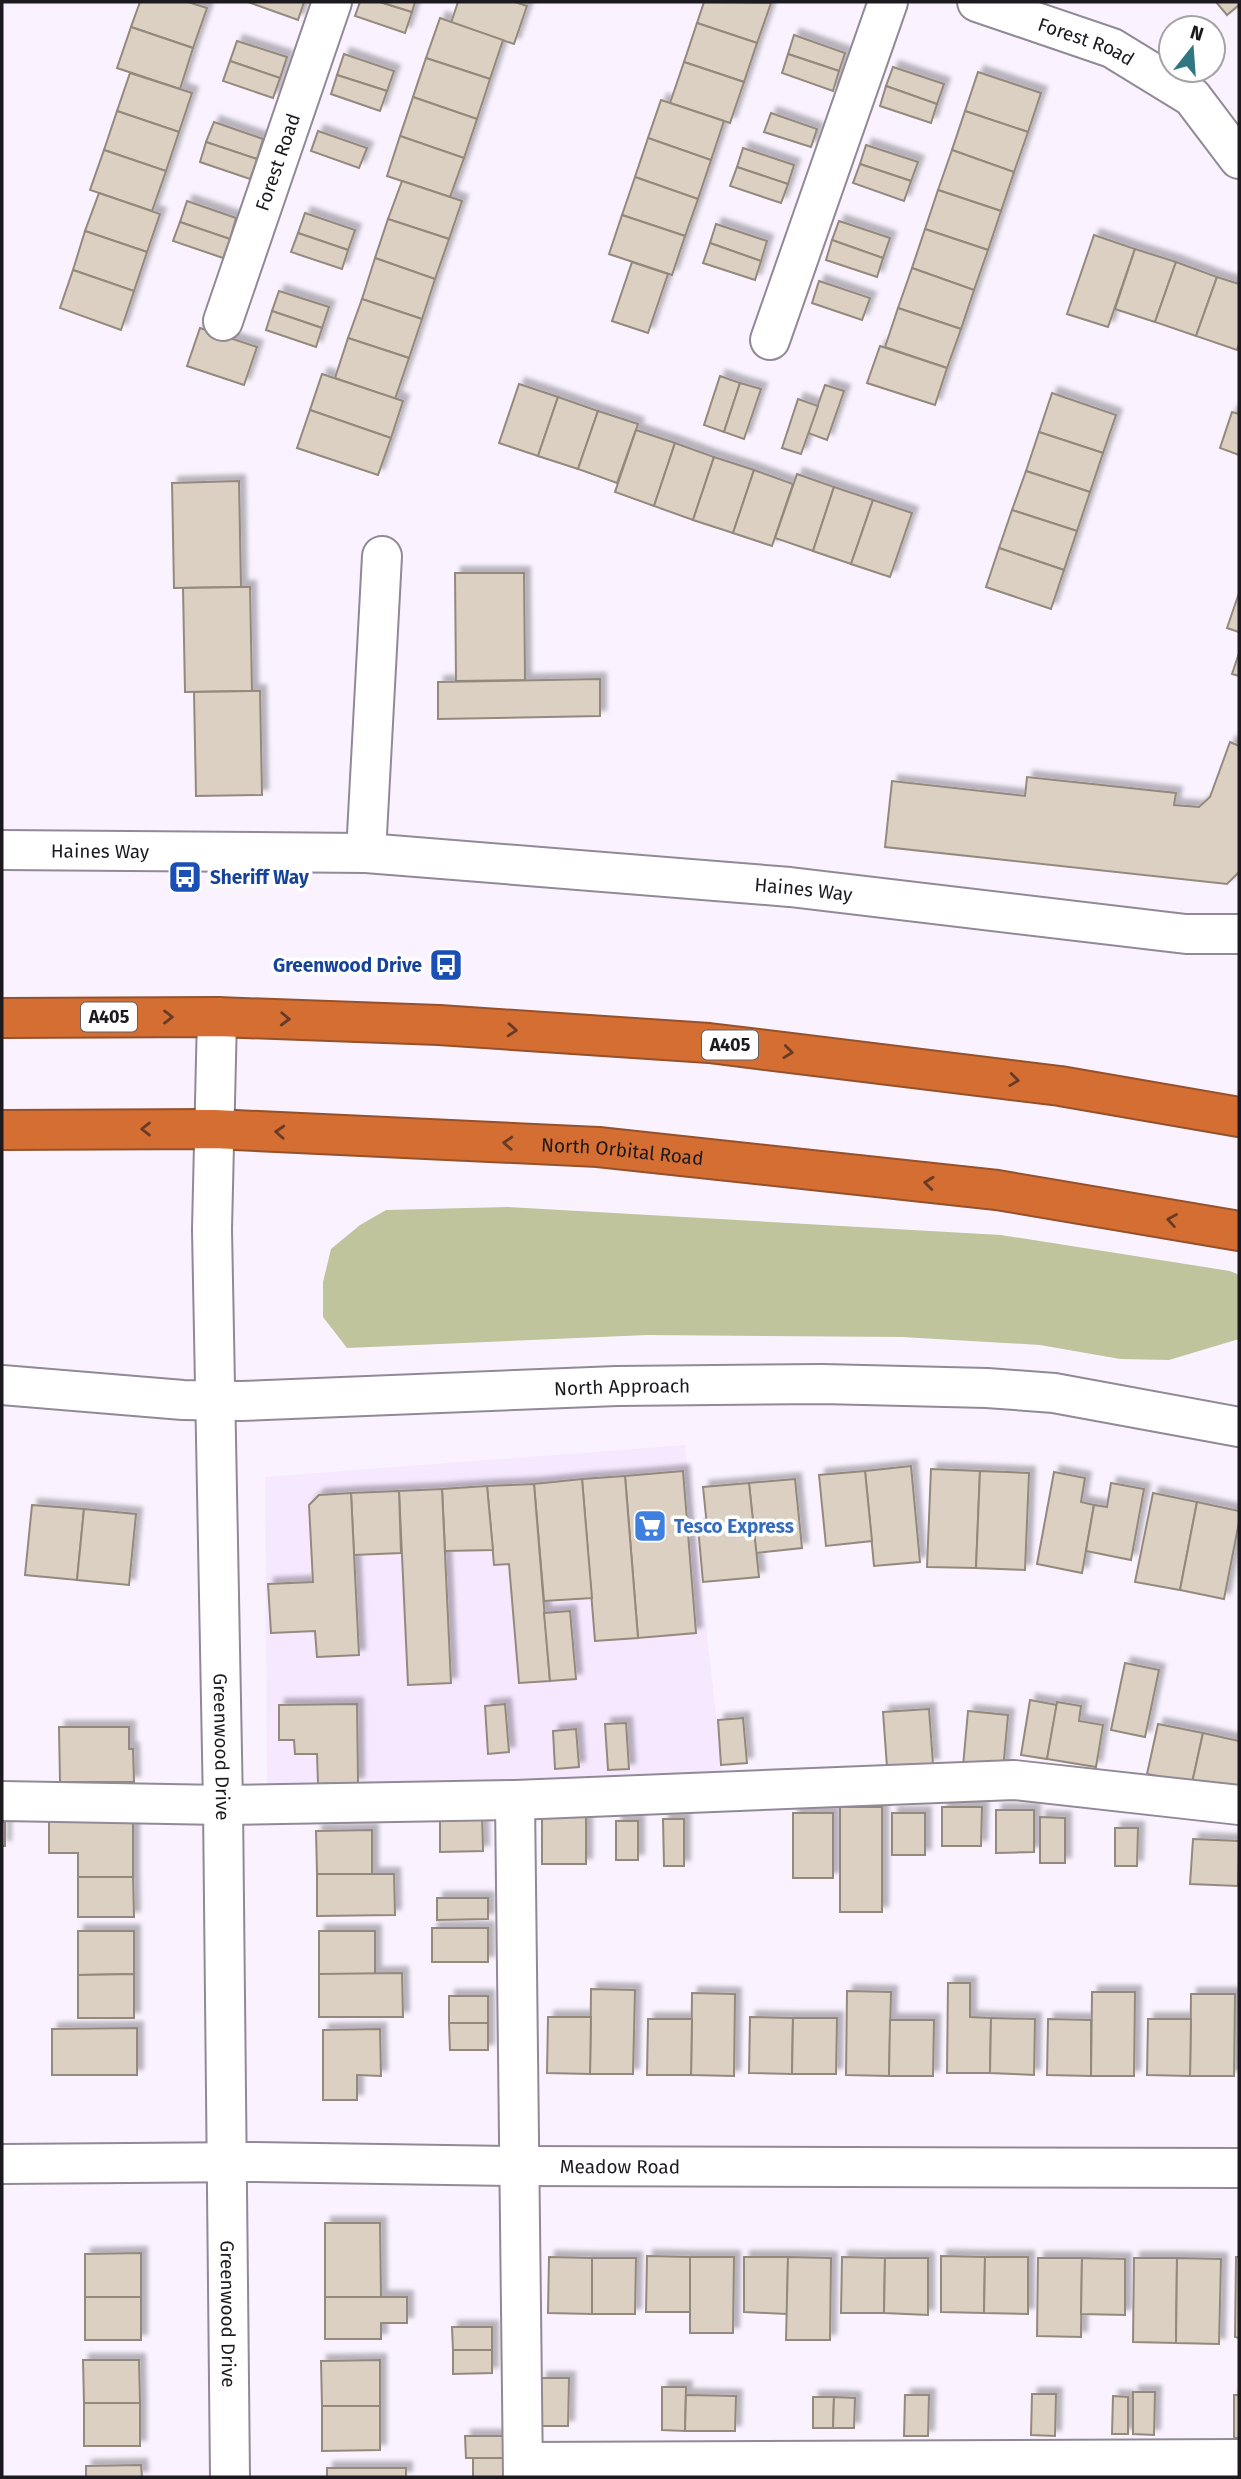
<svg xmlns="http://www.w3.org/2000/svg" width="1241" height="2479" font-family="'Fira Sans',sans-serif">
<style>
.built{fill:#f6e9ff}
.forest{fill:#bfc49d}
.building{fill:#dcd0c3;stroke:#94897d;stroke-width:2;filter:url(#shadow)}
.lines{fill:none;stroke-linecap:round;stroke-linejoin:round}
.minor-casing{stroke:#918996;stroke-width:42}
.highway-casing{stroke:#95512b;stroke-width:42}
.minor{stroke:#fff;stroke-width:38}
.highway{stroke:#d56e32;stroke-width:38}
.oneway{stroke:#673c27}
.labels{text-anchor:middle;stroke-width:7;stroke-linejoin:round;paint-order:stroke}
.shield{fill:#fff;stroke:#615f62;stroke-width:2}
.shield-label{font-size:18px;font-weight:bold;fill:#1d1a1f}
.street-label{font-size:19px;fill:#1d1a1f;stroke:#fff}
.transit-label{font-size:19px;font-weight:bold;fill:#164399;stroke:#fff;text-anchor:start}
.shop-label{font-size:19px;font-weight:bold;fill:#366cbe;stroke:#fff;text-anchor:start}
</style>
<defs>
<filter id="shadow"><feDropShadow dx="6" dy="-6" stdDeviation="2" flood-color="#0004"/></filter>
</defs>
<rect width="100%" height="100%" fill="#faf3ff"/>
<path class="built" d="M685 1445 724 1783 267 1792 265 1477Z"/>
<path class="forest" d="M508 1207 1001 1235 1230 1271 1239 1275V1339L1169 1360 1120 1359 1040 1345 902 1337 647 1335 347 1348 323 1317V1282L331 1249 360 1225 386 1210Z"/>
<g class="building">
<path d="M140 2H188L207 8 193 48 131 27Z"/>
<path d="M248 2H304L298 20Z"/>
<path d="M360 2H380L412 12 405 33 355 16Z"/>
<path d="M380 2H415L412 12Z"/>
<path d="M458 2H515L527 6 514 44 451 23Z"/>
<path d="M704 2 771 3 757 43 697 23Z"/>
<path d="M1216 2H1239V5L1227 15Z"/>
<path d="M440 18 503 40 490 79 426 58Z"/>
<path d="M697 23 757 43 744 82 684 62Z"/>
<path d="M131 27 193 48 180 89 117 68Z"/>
<path d="M794 35 845 53 839 71 788 54Z"/>
<path d="M237 41 287 57 280 78 230 61Z"/>
<path d="M344 54 394 71 387 91 337 75Z"/>
<path d="M788 54 839 71 833 91 782 73Z"/>
<path d="M426 58 490 79 477 119 413 97Z"/>
<path d="M230 61 280 78 273 98 223 81Z"/>
<path d="M684 62 744 82 730 123 670 103Z"/>
<path d="M893 67 944 84 937 104 886 86Z"/>
<path d="M978 72 1041 93 1028 132 965 111Z"/>
<path d="M130 73 192 93 179 132 117 111Z"/>
<path d="M337 75 387 91 380 111 331 94Z"/>
<path d="M886 86 937 104 931 123 880 106Z"/>
<path d="M413 97 477 119 464 158 400 136Z"/>
<path d="M661 100 724 121 711 160 648 138Z"/>
<path d="M117 111 179 132 166 171 104 150Z"/>
<path d="M965 111 1028 132 1014 172 952 150Z"/>
<path d="M771 113 817 129 811 147 764 132Z"/>
<path d="M214 122 263 139 257 159 206 142Z"/>
<path d="M318 131 367 148 359 168 311 151Z"/>
<path d="M400 136 464 158 450 197 387 176Z"/>
<path d="M648 138 711 160 698 199 635 177Z"/>
<path d="M206 142 257 159 250 179 200 162Z"/>
<path d="M866 145 918 162 911 181 860 164Z"/>
<path d="M743 148 794 165 788 184 737 167Z"/>
<path d="M104 150 166 171 152 211 90 190Z"/>
<path d="M952 150 1014 172 1001 211 938 190Z"/>
<path d="M860 164 911 181 904 201 853 183Z"/>
<path d="M737 167 788 184 781 203 730 186Z"/>
<path d="M635 177 698 199 685 236 622 215Z"/>
<path d="M402 181 462 201 449 239 388 219Z"/>
<path d="M938 190 1001 211 988 250 925 229Z"/>
<path d="M99 193 160 214 147 252 85 231Z"/>
<path d="M187 201 236 218 230 239 180 222Z"/>
<path d="M305 213 355 230 348 250 298 233Z"/>
<path d="M622 215 685 236 672 275 609 254Z"/>
<path d="M388 219 449 239 435 279 375 258Z"/>
<path d="M839 221 890 238 883 258 832 240Z"/>
<path d="M180 222 230 239 223 258 173 241Z"/>
<path d="M716 224 767 241 761 261 710 243Z"/>
<path d="M925 229 988 250 974 290 912 268Z"/>
<path d="M85 231 147 252 134 291 73 270Z"/>
<path d="M298 233 348 250 342 269 291 252Z"/>
<path d="M1094 235 1135 249 1108 327 1067 314Z"/>
<path d="M832 240 883 258 877 277 826 260Z"/>
<path d="M710 243 761 261 755 280 703 263Z"/>
<path d="M1135 249 1176 262 1155 322 1115 309Z"/>
<path d="M375 258 435 279 422 319 362 299Z"/>
<path d="M632 262 668 274 648 333 612 321Z"/>
<path d="M1176 262 1217 277 1196 336 1155 322Z"/>
<path d="M912 268 974 290 961 329 898 308Z"/>
<path d="M73 270 134 291 121 330 60 308Z"/>
<path d="M1217 277 1239 284V344L1237 350 1196 336Z"/>
<path d="M819 281 870 298 862 320 812 303Z"/>
<path d="M279 291 329 307 322 328 272 311Z"/>
<path d="M362 299 422 319 409 358 348 338Z"/>
<path d="M898 308 961 329 947 368 885 347Z"/>
<path d="M272 311 322 328 316 347 266 330Z"/>
<path d="M200 328 257 347 244 385 187 366Z"/>
<path d="M348 338 409 358 395 399 335 378Z"/>
<path d="M880 346 947 368 935 405 867 383Z"/>
<path d="M322 374 403 401 391 438 310 410Z"/>
<path d="M720 376 740 383 724 432 704 425Z"/>
<path d="M740 383 761 389 744 439 724 432Z"/>
<path d="M519 384 558 397 538 456 499 443Z"/>
<path d="M825 385 844 391 827 440 808 433Z"/>
<path d="M1052 393 1116 415 1103 453 1039 432Z"/>
<path d="M558 397 598 411 578 469 538 456Z"/>
<path d="M798 399 818 406 801 454 782 448Z"/>
<path d="M310 410 391 438 378 475 297 448Z"/>
<path d="M598 411 638 424 617 483 578 469Z"/>
<path d="M1232 412 1239 414V455L1220 448Z"/>
<path d="M636 430 675 443 654 506 615 492Z"/>
<path d="M1039 432 1103 453 1090 492 1026 471Z"/>
<path d="M675 443 714 457 693 520 654 506Z"/>
<path d="M714 457 754 470 733 533 693 520Z"/>
<path d="M754 470 793 484 772 546 733 533Z"/>
<path d="M1026 471 1090 492 1077 531 1012 510Z"/>
<path d="M797 474 834 487 813 551 775 538Z"/>
<path d="M239 481 241 587 174 588 172 483Z"/>
<path d="M834 487 873 500 851 564 813 551Z"/>
<path d="M873 500 912 513 890 577 851 564Z"/>
<path d="M1012 510 1077 531 1064 570 999 548Z"/>
<path d="M999 548 1064 570 1051 609 986 587Z"/>
<path d="M455 573H524L525 680 456 681Z"/>
<path d="M241 587H250L252 691 185 692 183 588Z"/>
<path d="M1239 593V632L1227 628Z"/>
<path d="M1239 653V676L1232 674Z"/>
<path d="M600 679V716L438 719V682Z"/>
<path d="M252 691H260L262 795 196 796 194 692Z"/>
<path d="M1230 742 1239 746V872L1227 884 885 847 892 781 1025 796 1027 777 1176 793 1174 805 1199 807 1210 797Z"/>
<path d="M911 1466 920 1562 874 1566 865 1471Z"/>
<path d="M931 1469 980 1471 976 1568 927 1567Z"/>
<path d="M683 1471 696 1633 638 1638 625 1476Z"/>
<path d="M865 1471 872 1541 826 1546 819 1475Z"/>
<path d="M980 1471 1029 1473 1025 1570 976 1568Z"/>
<path d="M1054 1472 1085 1478 1081 1502 1094 1505 1082 1573 1037 1564Z"/>
<path d="M625 1476 638 1638 595 1641 582 1479Z"/>
<path d="M582 1479 592 1598 544 1601 534 1484Z"/>
<path d="M795 1479 802 1548 756 1553 749 1483Z"/>
<path d="M749 1483 759 1577 703 1582 698 1527 707 1526 703 1487Z"/>
<path d="M1111 1483 1144 1489 1131 1560 1086 1551 1094 1505 1107 1507Z"/>
<path d="M534 1484 550 1681 519 1683 509 1564 494 1565 487 1486Z"/>
<path d="M487 1486 493 1550 445 1551 442 1489Z"/>
<path d="M442 1489 451 1683 408 1685 399 1491Z"/>
<path d="M399 1491 401 1553 354 1555 351 1493Z"/>
<path d="M351 1493 359 1655 317 1657 315 1631 271 1633 268 1584 313 1582 309 1505 319 1495Z"/>
<path d="M1153 1493 1197 1502 1180 1590 1135 1582Z"/>
<path d="M1197 1502 1239 1511V1522L1224 1599 1180 1590Z"/>
<path d="M32 1505 84 1509 77 1580 25 1575Z"/>
<path d="M84 1509 136 1514 129 1585 77 1580Z"/>
<path d="M570 1611 576 1679 550 1681 544 1613Z"/>
<path d="M1125 1663 1159 1670 1145 1737 1111 1730Z"/>
<path d="M1030 1700 1057 1705 1047 1759 1021 1755Z"/>
<path d="M1057 1702 1081 1706 1079 1721 1103 1725 1096 1767 1047 1759Z"/>
<path d="M357 1704 358 1783 318 1784 317 1754H295L294 1740H279V1705Z"/>
<path d="M505 1704 509 1752 488 1754 485 1706Z"/>
<path d="M929 1709 933 1764 887 1767 883 1712Z"/>
<path d="M968 1711 1008 1715 1003 1770 963 1766Z"/>
<path d="M743 1718 747 1763 721 1765 718 1720Z"/>
<path d="M626 1723 629 1769 608 1770 605 1724Z"/>
<path d="M1158 1724 1203 1733 1192 1783 1147 1774Z"/>
<path d="M59 1727H129V1749H133L134 1782H60Z"/>
<path d="M576 1729 579 1767 555 1769 553 1731Z"/>
<path d="M1203 1733 1239 1741V1786L1192 1783Z"/>
<rect x="840" y="1807" width="42" height="105"/>
<path d="M942 1807H982L981 1846H942Z"/>
<path d="M996 1810H1034V1852L996 1853Z"/>
<path d="M542 1812 586 1813V1864H542Z"/>
<rect x="793" y="1813" width="40" height="65"/>
<rect x="892" y="1813" width="33" height="42"/>
<path d="M440 1814H482L483 1851 440 1852Z"/>
<path d="M1040 1817 1065 1818V1863H1040Z"/>
<path d="M663 1819H684V1866H664Z"/>
<path d="M49 1820H133V1877H78V1853H49Z"/>
<rect x="616" y="1821" width="22" height="39"/>
<rect x="2" y="1822" width="3" height="24"/>
<path d="M1115 1828H1138L1137 1866H1115Z"/>
<path d="M372 1830V1874H317L316 1831Z"/>
<path d="M1193 1839 1239 1841 1238 1886 1190 1884Z"/>
<path d="M317 1874H394L395 1915 317 1916Z"/>
<path d="M78 1877H133L134 1917H78Z"/>
<path d="M437 1898H488V1919L437 1920Z"/>
<rect x="432" y="1928" width="56" height="34"/>
<path d="M78 1931H134V1974L78 1975Z"/>
<rect x="319" y="1931" width="56" height="43"/>
<path d="M402 1973 403 2017H319V1974Z"/>
<path d="M134 1974V2018H78V1975Z"/>
<path d="M948 1983H970V2017L991 2018 990 2073H947Z"/>
<path d="M591 1989 635 1990 633 2074H590Z"/>
<path d="M847 1991 891 1992 889 2076 846 2075Z"/>
<path d="M1092 1992H1135L1134 2076H1091Z"/>
<path d="M692 1993 735 1994 734 2076 691 2075Z"/>
<path d="M1191 1994H1235L1234 2076H1190Z"/>
<rect x="449" y="1996" width="39" height="27"/>
<path d="M548 2017H591L590 2074 547 2073Z"/>
<path d="M750 2017 793 2018 792 2074 749 2073Z"/>
<path d="M793 2018H837L836 2074H792Z"/>
<path d="M991 2018 1035 2019 1034 2075 990 2073Z"/>
<path d="M648 2019H692L691 2075H647Z"/>
<path d="M1048 2019 1091 2020V2076L1047 2075Z"/>
<path d="M1148 2019H1191L1190 2076 1147 2075Z"/>
<path d="M890 2020H934L933 2076H889Z"/>
<path d="M449 2023H488V2050H450Z"/>
<path d="M137 2028V2075H52V2029Z"/>
<path d="M380 2029 381 2076 357 2075V2100H323V2030Z"/>
<path d="M325 2223H380L381 2297H325Z"/>
<path d="M141 2253V2297H85V2254Z"/>
<path d="M647 2256 690 2257V2312H646Z"/>
<path d="M941 2256 985 2257 984 2313 941 2312Z"/>
<path d="M549 2257 592 2258V2314L548 2313Z"/>
<path d="M690 2257H734L733 2333H690Z"/>
<path d="M744 2257H788L787 2314 744 2312Z"/>
<path d="M788 2257 831 2258 830 2340H786Z"/>
<path d="M842 2257 885 2258 884 2313H841Z"/>
<path d="M985 2257H1028V2314L984 2313Z"/>
<path d="M1236 2257H1239V2338L1235 2337Z"/>
<path d="M592 2258H636L635 2314H592Z"/>
<path d="M885 2258H928V2315L884 2313Z"/>
<path d="M1038 2258H1082L1081 2337 1037 2336Z"/>
<path d="M1082 2258 1125 2259V2315L1081 2314Z"/>
<path d="M1134 2258H1177L1176 2343 1133 2342Z"/>
<path d="M1177 2258 1221 2259 1219 2344 1176 2343Z"/>
<rect x="85" y="2297" width="56" height="43"/>
<path d="M325 2297H407V2323H381V2339H325Z"/>
<path d="M452 2327H492V2350H453Z"/>
<path d="M453 2350H492V2373L453 2374Z"/>
<path d="M83 2360H139L140 2403H84Z"/>
<path d="M380 2360V2406H322L321 2361Z"/>
<path d="M541 2378H569L568 2426H540Z"/>
<path d="M662 2387H686L685 2431 662 2430Z"/>
<path d="M1133 2392H1155L1154 2435 1133 2434Z"/>
<path d="M1032 2394H1056L1055 2436 1031 2435Z"/>
<path d="M686 2395 736 2396 735 2431H685Z"/>
<path d="M905 2395H929L928 2436H904Z"/>
<rect x="1234" y="2395" width="5" height="43"/>
<path d="M1113 2396 1128 2397V2434H1112Z"/>
<path d="M813 2397H834L833 2428H813Z"/>
<path d="M834 2397 855 2398 854 2428H833Z"/>
<rect x="84" y="2403" width="56" height="43"/>
<path d="M322 2406H380V2450L322 2451Z"/>
<path d="M465 2436H509V2458H466Z"/>
<rect x="473" y="2458" width="36" height="19"/>
<path d="M141 2465 142 2477H86V2466Z"/>
<rect x="327" y="2468" width="79" height="9"/>
</g>
<g class="lines">
<defs>
<g id="minor">
<path id="s1" d="M977 2 1112 48 1192 97 1239 159"/>
<path id="s2" d="M223 321 332 2"/>
<path d="M770 340 888 2"/>
<path id="s3" d="M2 850 366 853 790 887 1186 934H1239"/>
<path d="M366 853 382 556"/>
<path id="s4" d="M217 1017 212 1229 223 1805 230 2477"/>
<path id="s5" d="M2 1385 183 1400 241 1401 617 1386 822 1384 987 1388 1054 1393 1239 1427"/>
<path d="M515 1800 523 2477"/>
<path d="M2 1801 223 1805 515 1800 1014 1780 1239 1805"/>
<path id="s6" d="M2 2164 253 2162 518 2166 1239 2168"/>
<path d="M523 2462 1239 2459"/>
</g>
<g id="highway">
<path d="M2 1018 217 1017 439 1025 709 1043 1060 1086 1239 1117"/>
<path id="s7" d="M2 1130 214 1129 598 1147 997 1190 1239 1231"/>
</g>
</defs>
<use href="#minor" class="minor-casing"/>
<use href="#highway" class="highway-casing"/>
<use href="#minor" class="minor"/>
<use href="#highway" class="highway"/>
</g>
<defs><path id="oneway-chevron" d="M-2-3.5L2.5 0L-2 3.5" fill="none" stroke-width="1.6" stroke-linecap="round" stroke-linejoin="round" transform="scale(1.75)"/></defs>
<g class="oneway">
<use href="#oneway-chevron" transform="translate(168 1017)"/>
<use href="#oneway-chevron" transform="translate(285 1019) rotate(2)"/>
<use href="#oneway-chevron" transform="translate(512 1030) rotate(4)"/>
<use href="#oneway-chevron" transform="translate(788 1052) rotate(7)"/>
<use href="#oneway-chevron" transform="translate(1014 1080) rotate(7)"/>
<use href="#oneway-chevron" transform="translate(146 1129) rotate(180)"/>
<use href="#oneway-chevron" transform="translate(280 1132) rotate(-177)"/>
<use href="#oneway-chevron" transform="translate(508 1143) rotate(-177)"/>
<use href="#oneway-chevron" transform="translate(929 1183) rotate(-174)"/>
<use href="#oneway-chevron" transform="translate(1172 1220) rotate(-170)"/>
</g>
<defs>
<symbol id="bus-square" viewBox="-11 -11 22 22"><rect x="-9" y="-9" width="18" height="18" rx="4" fill="#1a4fb4" stroke="#fff"/><path d="M-5-6H5V4H4V6H2V4H-2V6H-4V4H-5ZM-3.5-4V0h7V-4ZM-3.5 1.2v1.5H-2V1.2ZM2 1.2v1.5H3.5V1.2Z" fill="#fff"/></symbol>
<symbol id="supermarket-square" viewBox="-11 -11 22 22"><rect x="-9" y="-9" width="18" height="18" rx="4" fill="#3f7fe0" stroke="#fff"/><path d="M-6-5.5h2.5l.6 2H6L4.5 2H-2.5L-4.4-4H-6ZM-1.5 3.2a1.3 1.3 0 1 0 .1 0ZM3 3.2a1.3 1.3 0 1 0 .1 0Z" fill="#fff"/></symbol>
</defs>
<g fill-rule="evenodd">
<use href="#bus-square" x="166" y="858" width="38" height="38"/>
<use href="#bus-square" x="427" y="946" width="38" height="38"/>
<use href="#supermarket-square" x="631" y="1507" width="38" height="38"/>
</g>
<g class="labels">
<g class="shield">
<rect x="81" y="1002.5" width="56" height="29" rx="5"/>
<rect x="702" y="1030.5" width="56" height="29" rx="5"/>
</g>
<g class="shield-label">
<text x="109" y="1023">A405</text>
<text x="730" y="1051">A405</text>
</g>
<g class="street-label">
<text dy="7" stroke="none"><textPath href="#s1" startOffset="116">Forest Road</textPath></text>
<text dy="7" stroke="none"><textPath href="#s2" startOffset="168">Forest Road</textPath></text>
<text dy="7" stroke="none"><textPath href="#s3" startOffset="98">Haines Way</textPath></text>
<text dy="7" stroke="none"><textPath href="#s3" startOffset="803">Haines Way</textPath></text>
<text dy="7" stroke="none"><textPath href="#s7" startOffset="621">North Orbital Road</textPath></text>
<text dy="7" stroke="none"><textPath href="#s5" startOffset="621">North Approach</textPath></text>
<text dy="7" stroke="none"><textPath href="#s4" startOffset="730">Greenwood Drive</textPath></text>
<text dy="7" stroke="none"><textPath href="#s6" startOffset="618">Meadow Road</textPath></text>
<text dy="7" stroke="none"><textPath href="#s4" startOffset="1297">Greenwood Drive</textPath></text>
</g>
<g class="transit-label">
<text x="210" y="884">Sheriff Way</text>
<text x="422" y="972" text-anchor="end">Greenwood Drive</text>
</g>
<g class="shop-label">
<text x="674" y="1533">Tesco Express</text>
</g>
</g>
<rect width="1241" height="2479" fill="none" stroke="#1d1a1f" stroke-width="7"/>
<g transform="translate(1192 49) rotate(17)"><circle r="33" fill="#ffffff" stroke="#a5a3a5" stroke-width="2"/>
<path d="M0-5L12 26L0 18L-12 26Z" fill="#317783"/>
<text y="-10" font-size="19" font-weight="bold" text-anchor="middle" fill="#1d1a1f">N</text>
</g>
</svg>
